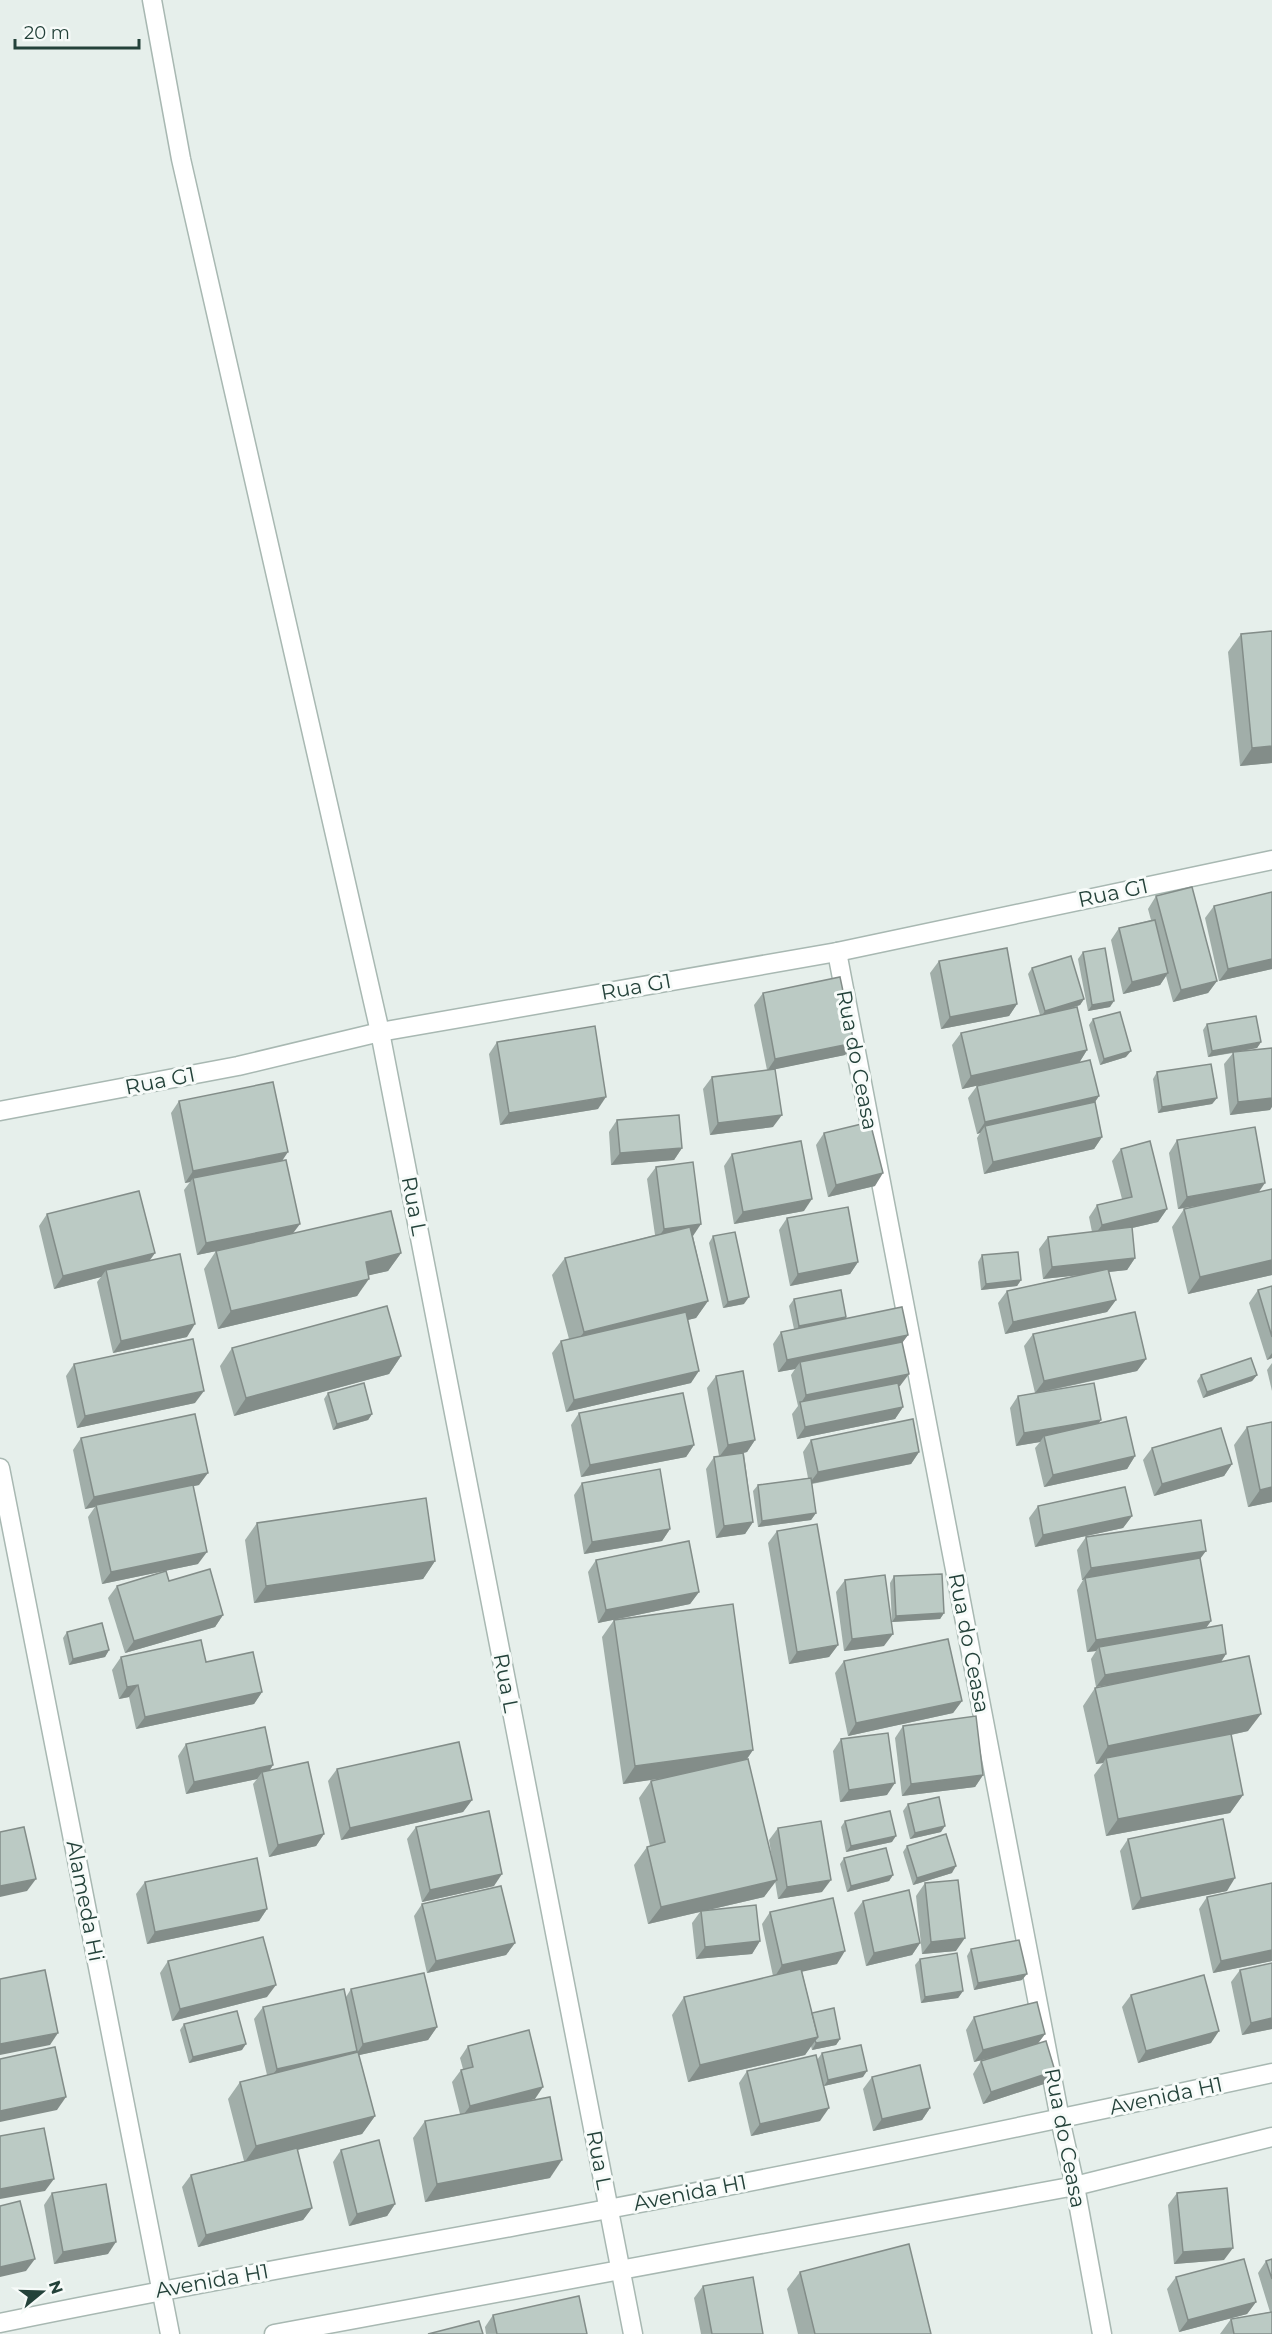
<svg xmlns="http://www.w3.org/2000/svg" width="1272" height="2334" font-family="Montserrat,sans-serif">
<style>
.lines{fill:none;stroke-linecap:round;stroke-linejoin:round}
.street-casing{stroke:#a8b8b2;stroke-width:21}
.street{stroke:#fff;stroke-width:18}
.wall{fill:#a1aea9}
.shaded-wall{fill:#838d89}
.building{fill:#bbcac4;stroke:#838d89;stroke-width:1.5}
.labels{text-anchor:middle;stroke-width:6;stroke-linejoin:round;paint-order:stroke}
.street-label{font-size:21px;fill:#24423a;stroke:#f7fbf9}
</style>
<rect width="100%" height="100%" fill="#e6efeb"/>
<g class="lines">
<defs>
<g id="street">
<path d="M152 0 181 159 380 1032 633 2334"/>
<path d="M837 952 1060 2119 1075 2186 1102 2334"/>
<path d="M0 1111 238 1066 380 1032 837 952 1272 860"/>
<path d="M0 1468 170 2334"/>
<path d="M0 2323C202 2281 406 2247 608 2209 830 2167 1051 2121 1272 2073"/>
<path d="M274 2334 1075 2186 1272 2137"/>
</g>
</defs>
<use href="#street" class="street-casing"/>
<use href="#street" class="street"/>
</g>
<g class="wall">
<path d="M1241 634 1272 763 1240 766 1228 652Z"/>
<path d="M1272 892V969L1219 981 1205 918 1214 906Z"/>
<path d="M1156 896 1217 981 1208 993 1173 1002 1166 976 1160 985 1123 994 1111 940 1119 928 1151 920 1148 909Z"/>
<path d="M1083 952 1110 1007 1088 1011 1078 959Z"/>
<path d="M939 961 1017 1004 1009 1016 941 1029 930 973Z"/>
<path d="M1032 968 1084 999 1080 1005 1069 1009 1087 1050 1079 1063 1099 1096 1095 1102 1102 1137 1094 1149 984 1174 977 1138 980 1133 977 1134 968 1098 977 1086 1062 1066 962 1089 952 1045 961 1033 1040 1015 1028 974Z"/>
<path d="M763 993 854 1043 845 1055 775 1069 773 1127 710 1135 703 1089 712 1077 767 1070 754 1005Z"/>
<path d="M1093 1019 1126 1057 1100 1065 1089 1025Z"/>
<path d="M1207 1024 1261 1042 1257 1048 1236 1052 1270 1110 1230 1115 1224 1064 1233 1053 1208 1057 1203 1030Z"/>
<path d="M497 1042 598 1109 500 1125 489 1054Z"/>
<path d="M1157 1072 1217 1098 1212 1104 1158 1113 1153 1079Z"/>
<path d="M179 1101 282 1160 293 1234 401 1253 388 1271 369 1275 357 1296 218 1329 204 1269 216 1251 221 1250 197 1255 184 1190 190 1182 185 1183 171 1113Z"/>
<path d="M617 1120 682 1148 674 1160 611 1165 609 1132Z"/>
<path d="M824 1133 875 1186 828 1197 816 1145Z"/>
<path d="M1177 1140 1258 1192 1272 1189V1275L1188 1294 1172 1227 1184 1209 1205 1204 1178 1209 1169 1153Z"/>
<path d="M1121 1149 1167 1209 1158 1222 1132 1228 1135 1258 1127 1270 1109 1272 1116 1300 1107 1312 1005 1334 998 1303 1007 1291 1078 1275 1043 1279 1039 1249 1048 1237 1092 1232 1089 1217 1097 1205 1122 1199 1112 1161Z"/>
<path d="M732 1154 804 1211 734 1224 724 1166Z"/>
<path d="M656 1167 693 1236 708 1301 696 1318 687 1320 691 1383 566 1412 552 1353 561 1341 569 1339 552 1275 565 1258 655 1235 647 1179Z"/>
<path d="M47 1214 155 1253 150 1260 187 1337 113 1353 97 1282 101 1277 54 1289 39 1226Z"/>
<path d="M787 1218 858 1262 850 1274 790 1286 779 1230Z"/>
<path d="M713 1236 744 1304 723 1308 709 1243Z"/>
<path d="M982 1255 1021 1280 1017 1286 981 1290 978 1262Z"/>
<path d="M1272 1286V1358L1267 1360 1249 1303 1258 1290Z"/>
<path d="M794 1299 846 1317 845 1319 908 1335 902 1343 900 1386H899L903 1407 895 1419 797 1439 792 1414 798 1406 791 1375 795 1369 778 1372 773 1344 781 1332 794 1329 789 1306Z"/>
<path d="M1033 1334 1146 1359 1137 1371 1047 1391 1099 1424 1135 1456 1127 1469 1044 1487 1035 1448 1040 1442 1016 1446 1010 1408 1018 1396 1035 1393 1024 1346Z"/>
<path d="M232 1348 401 1356 389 1374 234 1416 220 1366Z"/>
<path d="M1272 1363V1391L1267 1370Z"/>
<path d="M74 1364 195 1403 77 1428 66 1376Z"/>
<path d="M1201 1375H1257L1252 1381 1203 1398 1197 1381Z"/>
<path d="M716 1376 755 1440 747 1452 744 1453 753 1522 745 1534 716 1538 706 1469 714 1457 719 1456 707 1388Z"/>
<path d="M328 1393 372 1414 368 1420 333 1430 324 1399Z"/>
<path d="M579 1413 694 1445 686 1457 581 1477 571 1425Z"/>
<path d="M1272 1422V1502L1248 1507 1234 1445 1247 1427Z"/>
<path d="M81 1438 199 1485 193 1486 198 1564 102 1584 88 1517 95 1507 85 1509 73 1450Z"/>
<path d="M811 1440 919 1452 911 1464 812 1484 816 1513 811 1520 758 1527 753 1491 758 1485 808 1478 803 1452Z"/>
<path d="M1152 1448 1232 1464 1224 1476 1154 1496 1143 1460Z"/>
<path d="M582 1483 670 1529 662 1541 584 1554 574 1495Z"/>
<path d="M1038 1506 1132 1516 1123 1528 1035 1547 1029 1518Z"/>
<path d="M257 1523 435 1561 423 1579 254 1603 245 1540Z"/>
<path d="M777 1531 838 1645 829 1657 789 1664 768 1543Z"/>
<path d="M1086 1537 1200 1559 1211 1621 1206 1628 1226 1654 1221 1662 1248 1731 1231 1735 1243 1795 1230 1813 1106 1836 1094 1775 1103 1763 1096 1764 1083 1706 1095 1688 1121 1683 1096 1687 1091 1659 1096 1651 1087 1652 1077 1590 1083 1580H1082L1077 1550Z"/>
<path d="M596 1560 699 1592 690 1604 598 1623 588 1572Z"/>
<path d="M894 1576 944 1613 940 1619 892 1622 890 1583Z"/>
<path d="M845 1580 884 1646 844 1651 836 1592Z"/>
<path d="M169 1581 223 1615 215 1627 125 1653 108 1598 117 1586Z"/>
<path d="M614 1620 753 1750 747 1759 773 1864 769 1840 778 1828 822 1892 778 1899 775 1881 764 1897 708 1910 760 1941 752 1954 696 1959 692 1923 700 1912 648 1924 634 1865 647 1847 650 1846 639 1798 651 1781 663 1778 623 1784 602 1637Z"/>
<path d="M67 1632 109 1650 105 1657 69 1665 63 1638Z"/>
<path d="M121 1657 262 1692 254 1704 136 1729 129 1697 119 1699 112 1670Z"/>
<path d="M844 1661 962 1701 953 1713 848 1736 835 1673Z"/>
<path d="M903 1726 983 1775 975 1787 902 1796 895 1738Z"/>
<path d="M841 1739 887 1795 840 1802 833 1751Z"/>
<path d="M186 1744 273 1765 270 1770 324 1834 316 1846 269 1857 253 1784 257 1779 186 1794 178 1756Z"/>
<path d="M337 1769 472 1800 463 1812 341 1840 328 1781Z"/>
<path d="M908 1804 941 1832 910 1839 903 1811Z"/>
<path d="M845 1821 892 1842 846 1852 841 1827Z"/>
<path d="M416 1827 494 1886 422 1902 407 1839Z"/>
<path d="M1128 1839 1227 1891 1132 1910 1120 1851Z"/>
<path d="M907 1846 952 1873 913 1885 903 1852Z"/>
<path d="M844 1858 893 1875 889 1881 847 1892 840 1864Z"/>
<path d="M145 1882 267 1909 259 1921 147 1944 136 1894Z"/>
<path d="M925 1883 956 1951 922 1954 916 1896Z"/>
<path d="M1272 1883V1961L1213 1973 1199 1909 1207 1897Z"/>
<path d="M863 1901 920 1943 912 1955 866 1966 854 1913Z"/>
<path d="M422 1904 515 1943 506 1955 427 1973 414 1916Z"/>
<path d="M770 1912 837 1964 802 1971 812 2013 840 2039 836 2045 812 2050 811 2046 805 2055 688 2082 672 2015 684 1997 773 1976 762 1924Z"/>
<path d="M971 1949 1022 1980 974 1990 967 1956Z"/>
<path d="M920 1959 963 1991 958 1998 921 2003 915 1965Z"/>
<path d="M168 1961 267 1997 172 2021 160 1973Z"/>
<path d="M1240 1970 1272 2029 1242 2035 1231 1982Z"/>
<path d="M351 1989 437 2027 428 2040 359 2055 375 2116 362 2134 297 2150 312 2208 303 2220 198 2247 182 2187 191 2175 244 2161 228 2099 240 2082 267 2075 254 2019 263 2007 346 1997Z"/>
<path d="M1131 1995 1211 2043 1138 2063 1122 2007Z"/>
<path d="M974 2017 1045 2034 1038 2043 1047 2083 983 2104 973 2074 981 2061 1001 2055 974 2062 966 2030Z"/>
<path d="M184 2024 242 2050 189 2063 180 2030Z"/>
<path d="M468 2046 535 2099 526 2101 550 2178 425 2202 413 2138 425 2121 460 2114 452 2082 461 2070 463 2069 460 2058Z"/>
<path d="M822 2053 863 2077 824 2086 817 2060Z"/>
<path d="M747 2071 820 2121 751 2136 739 2083Z"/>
<path d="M872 2077 930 2108 922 2120 873 2131 863 2089Z"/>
<path d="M341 2150 395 2204 387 2216 349 2226 333 2162Z"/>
<path d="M52 2193 108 2254 54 2264 44 2205Z"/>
<path d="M1177 2193 1224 2260 1174 2264 1168 2205Z"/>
<path d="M1272 2259V2334H1220L1231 2319 1270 2312 1258 2273 1266 2261Z"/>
<path d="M800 2272 931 2334H798L787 2289Z"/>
<path d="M1176 2277 1256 2302 1247 2314 1179 2332 1167 2289Z"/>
<path d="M703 2286 763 2334H701L694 2298Z"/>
<path d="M493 2315 587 2334H486L485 2327Z"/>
</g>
<g class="shaded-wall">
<path d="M1272 746V763L1240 766 1252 748Z"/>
<path d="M1272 959V969L1219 981 1228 969Z"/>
<path d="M1168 973 1160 985 1123 994 1132 982Z"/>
<path d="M1217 981 1208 993 1173 1002 1181 990Z"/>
<path d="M1084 999 1080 1005 1041 1017 1045 1011Z"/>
<path d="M1114 1001 1110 1007 1088 1011 1092 1005Z"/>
<path d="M1017 1004 1009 1016 941 1029 950 1017Z"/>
<path d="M1261 1042 1257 1048 1208 1057 1212 1051Z"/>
<path d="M854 1043 845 1055 767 1071 775 1059Z"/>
<path d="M1087 1050 1079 1063 962 1089 971 1076Z"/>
<path d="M1131 1051 1126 1057 1100 1065 1104 1059Z"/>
<path d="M1099 1096 1090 1109 985 1126 980 1133 977 1134 985 1122Z"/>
<path d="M606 1097 598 1109 500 1125 509 1113Z"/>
<path d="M1217 1098 1212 1104 1158 1113 1162 1107Z"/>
<path d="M1272 1098V1107L1270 1110 1230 1115 1238 1102Z"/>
<path d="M782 1115 773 1127 710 1135 718 1123Z"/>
<path d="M1102 1137 1094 1149 984 1174 993 1162Z"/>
<path d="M682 1148 674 1160 611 1165 620 1153Z"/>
<path d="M288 1152 280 1164 193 1178 190 1182 185 1183 193 1171Z"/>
<path d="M883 1173 875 1186 828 1197 836 1185Z"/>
<path d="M1265 1183 1256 1196 1178 1209 1187 1197Z"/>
<path d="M812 1199 804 1211 734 1224 743 1212Z"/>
<path d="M1167 1209 1158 1222 1093 1237 1102 1225Z"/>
<path d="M300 1224 291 1236 197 1255 206 1243Z"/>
<path d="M701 1224 693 1236 656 1241 664 1229Z"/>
<path d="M155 1253 146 1265 106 1270 101 1277 54 1289 63 1276Z"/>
<path d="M401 1253 388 1271 353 1279 366 1262Z"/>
<path d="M1135 1258 1127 1270 1043 1279 1052 1267Z"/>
<path d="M1272 1260V1275L1188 1294 1200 1277Z"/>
<path d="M858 1262 850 1274 790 1286 798 1274Z"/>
<path d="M369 1279 357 1296 218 1329 231 1311Z"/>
<path d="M1021 1280 1017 1286 981 1290 986 1284Z"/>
<path d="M749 1297 744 1304 723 1308 728 1302Z"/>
<path d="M1116 1300 1107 1312 1005 1334 1013 1322Z"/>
<path d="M708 1301 696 1318 571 1349 584 1332Z"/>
<path d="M846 1317 842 1323 795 1333 799 1326Z"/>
<path d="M195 1324 187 1337 113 1353 121 1341Z"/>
<path d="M908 1335 899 1347 800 1362 795 1369 778 1372 787 1360Z"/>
<path d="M1272 1353V1358L1267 1360Z"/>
<path d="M401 1356 389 1374 234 1416 246 1398Z"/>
<path d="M1146 1359 1137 1371 1035 1393 1044 1381Z"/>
<path d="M699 1371 691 1383 566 1412 574 1400Z"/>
<path d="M909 1374 900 1386 801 1406V1403L806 1395Z"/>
<path d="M1257 1375 1252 1381 1203 1398 1207 1392Z"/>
<path d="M204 1391 195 1403 77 1428 85 1416Z"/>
<path d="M903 1407 895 1419 797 1439 805 1427Z"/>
<path d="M372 1414 368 1420 333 1430 337 1424Z"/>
<path d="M1101 1420 1092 1433 1044 1436 1040 1442 1016 1446 1024 1433Z"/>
<path d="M755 1440 747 1452 719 1457 728 1445Z"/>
<path d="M694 1445 686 1457 581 1477 590 1465Z"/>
<path d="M919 1452 911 1464 809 1484 818 1472Z"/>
<path d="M1135 1456 1127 1469 1044 1487 1053 1475Z"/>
<path d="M1232 1464 1224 1476 1154 1496 1162 1484Z"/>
<path d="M208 1473 199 1485 97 1506 96 1505 95 1507 85 1509 94 1497Z"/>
<path d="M1272 1487V1502L1248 1507 1260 1490Z"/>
<path d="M816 1513 811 1520 758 1527 762 1521Z"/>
<path d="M1132 1516 1123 1528 1035 1547 1043 1535Z"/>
<path d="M753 1522 745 1534 716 1538 724 1526Z"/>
<path d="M670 1529 662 1541 584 1554 592 1542Z"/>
<path d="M1206 1551 1197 1563 1085 1578 1083 1580H1082L1091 1568Z"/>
<path d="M207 1552 198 1564 102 1584 111 1572Z"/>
<path d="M435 1561 423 1579 254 1603 266 1586Z"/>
<path d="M699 1592 690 1604 598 1623 606 1610Z"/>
<path d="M944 1613 940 1619 892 1622 896 1616Z"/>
<path d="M223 1615 215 1627 125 1653 134 1641Z"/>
<path d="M1211 1621 1202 1633 1099 1647 1096 1651 1087 1652 1096 1640Z"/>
<path d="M893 1634 884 1646 844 1651 852 1639Z"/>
<path d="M838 1645 829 1657 789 1664 797 1652Z"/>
<path d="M109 1650 105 1657 69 1665 73 1659Z"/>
<path d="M1226 1654 1218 1666 1096 1687 1105 1675Z"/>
<path d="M138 1685 129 1697 119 1699 127 1687Z"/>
<path d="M262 1692 254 1704 136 1729 145 1717Z"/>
<path d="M962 1701 953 1713 848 1736 856 1723Z"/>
<path d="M1261 1714 1248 1731 1107 1762 1106 1758 1103 1763 1096 1764 1108 1746Z"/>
<path d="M753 1750 741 1767 623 1784 635 1766Z"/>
<path d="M273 1765 265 1777 262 1772 257 1779 186 1794 194 1782Z"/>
<path d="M983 1775 975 1787 902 1796 911 1784Z"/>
<path d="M895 1783 887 1795 840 1802 849 1790Z"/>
<path d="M1243 1795 1230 1813 1106 1836 1118 1819Z"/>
<path d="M472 1800 463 1812 341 1840 350 1828Z"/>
<path d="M945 1826 941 1832 910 1839 915 1833Z"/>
<path d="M324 1834 316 1846 269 1857 278 1845Z"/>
<path d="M896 1836 892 1842 846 1852 851 1846Z"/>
<path d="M956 1866 952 1873 913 1885 917 1878Z"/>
<path d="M502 1874 494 1886 422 1902 430 1890Z"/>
<path d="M893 1875 889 1881 847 1892 851 1886Z"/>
<path d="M1235 1878 1227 1891 1132 1910 1141 1898Z"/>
<path d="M36 1879 27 1891 0 1897V1886Z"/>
<path d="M777 1880 764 1897 648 1924 661 1907Z"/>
<path d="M831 1880 822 1892 778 1899 787 1887Z"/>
<path d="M267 1909 259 1921 147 1944 155 1932Z"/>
<path d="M965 1938 956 1951 922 1954 931 1942Z"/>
<path d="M760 1941 752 1954 696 1959 705 1947Z"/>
<path d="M515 1943 506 1955 427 1973 436 1961Z"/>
<path d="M920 1943 912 1955 866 1966 874 1953Z"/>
<path d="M1272 1950V1961L1213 1973 1221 1961Z"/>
<path d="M845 1951 837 1964 774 1978 782 1965Z"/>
<path d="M1027 1974 1022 1980 974 1990 978 1983Z"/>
<path d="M276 1985 267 1997 172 2021 180 2009Z"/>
<path d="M963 1991 958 1998 921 2003 925 1997Z"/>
<path d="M1272 2018V2029L1242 2035 1251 2023Z"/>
<path d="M437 2027 428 2040 355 2056 363 2044Z"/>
<path d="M1219 2031 1211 2043 1138 2063 1146 2051Z"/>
<path d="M58 2033 50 2045 0 2055V2044Z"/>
<path d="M1045 2034 1036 2046 974 2062 983 2050Z"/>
<path d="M818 2037 805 2055 688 2082 700 2065Z"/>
<path d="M840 2039 836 2045 812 2050 816 2043Z"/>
<path d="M246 2044 242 2050 189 2063 193 2057Z"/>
<path d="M357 2051 349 2063 268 2081 277 2069Z"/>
<path d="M867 2071 863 2077 824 2086 828 2080Z"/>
<path d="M1055 2071 1047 2083 983 2104 991 2092Z"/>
<path d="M543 2087 535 2099 461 2118 470 2106Z"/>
<path d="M66 2097 57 2110 0 2122V2111Z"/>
<path d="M829 2108 820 2121 751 2136 760 2124Z"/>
<path d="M930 2108 922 2120 873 2131 882 2119Z"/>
<path d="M375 2116 362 2134 244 2163 256 2146Z"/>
<path d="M562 2160 550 2178 425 2202 437 2184Z"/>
<path d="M54 2179 45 2191 0 2199V2189Z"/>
<path d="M395 2204 387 2216 349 2226 357 2214Z"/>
<path d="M312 2208 303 2220 198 2247 206 2235Z"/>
<path d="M116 2242 108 2254 54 2264 63 2252Z"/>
<path d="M1233 2248 1224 2260 1174 2264 1183 2252Z"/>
<path d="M35 2259 26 2271 0 2277V2267Z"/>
<path d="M1256 2302 1247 2314 1179 2332 1188 2320Z"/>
</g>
<g class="building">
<path d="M1272 631V746L1252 748 1241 634Z"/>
<path d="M1192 887 1217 981 1181 990 1156 896Z"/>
<path d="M1272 892V959L1228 969 1214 906Z"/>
<path d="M1155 920 1168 973 1132 982 1119 928Z"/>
<path d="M1007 948 1017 1004 950 1017 939 961Z"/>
<path d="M1105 948 1114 1001 1092 1005 1083 952Z"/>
<path d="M1071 956 1084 999 1045 1011 1032 968Z"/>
<path d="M840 977 854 1043 775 1059 763 993Z"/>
<path d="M1077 1007 1087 1050 971 1076 961 1033Z"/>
<path d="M1120 1012 1131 1051 1104 1059 1093 1019Z"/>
<path d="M1256 1016 1261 1042 1212 1051 1207 1024Z"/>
<path d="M595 1026 606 1097 509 1113 497 1042Z"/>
<path d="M1272 1048V1098L1238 1102 1233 1052Z"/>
<path d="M1090 1060 1099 1096 985 1122 977 1086Z"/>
<path d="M1211 1064 1217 1098 1162 1107 1157 1072Z"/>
<path d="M775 1069 782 1115 718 1123 712 1077Z"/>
<path d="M273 1082 288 1152 193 1171 179 1101Z"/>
<path d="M1095 1102 1102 1137 993 1162 985 1126Z"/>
<path d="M679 1115 682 1148 620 1153 617 1120Z"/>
<path d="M870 1122 883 1173 836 1185 824 1133Z"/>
<path d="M1255 1127 1265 1183 1187 1197 1177 1140Z"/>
<path d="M801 1141 812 1199 743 1212 732 1154Z"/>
<path d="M1150 1141 1167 1209 1102 1225 1097 1205 1132 1197 1121 1149Z"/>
<path d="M286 1160 300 1224 206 1243 193 1178Z"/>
<path d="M693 1162 701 1224 664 1229 656 1167Z"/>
<path d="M1272 1189V1260L1200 1277 1184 1209Z"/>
<path d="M139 1191 155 1253 63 1276 47 1214Z"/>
<path d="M848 1207 858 1262 798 1274 787 1218Z"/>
<path d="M391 1211 401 1253 366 1262 369 1279 231 1311 216 1251Z"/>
<path d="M690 1227 708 1301 584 1332 565 1258Z"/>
<path d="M1132 1227 1135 1258 1052 1267 1048 1237Z"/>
<path d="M735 1232 749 1297 728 1302 713 1236Z"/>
<path d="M1018 1252 1021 1280 986 1284 982 1255Z"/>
<path d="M180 1254 195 1324 121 1341 106 1270Z"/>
<path d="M1108 1269 1116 1300 1013 1322 1007 1291Z"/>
<path d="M1272 1286V1337L1258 1290Z"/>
<path d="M841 1290 846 1317 799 1326 794 1299Z"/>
<path d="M387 1306 401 1356 246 1398 232 1348Z"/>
<path d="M902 1307 908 1335 787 1360 781 1332Z"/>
<path d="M686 1312 699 1371 574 1400 561 1341Z"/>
<path d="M1135 1312 1146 1359 1044 1381 1033 1334Z"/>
<path d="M193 1339 204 1391 85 1416 74 1364Z"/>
<path d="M902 1342 909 1374 806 1395 800 1362Z"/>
<path d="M1251 1358 1257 1375 1207 1392 1201 1375Z"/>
<path d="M743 1371 755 1440 728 1445 716 1376Z"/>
<path d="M364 1383 372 1414 337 1424 328 1393Z"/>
<path d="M898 1383 903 1407 805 1427 800 1402Z"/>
<path d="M1094 1383 1101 1420 1024 1433 1018 1396Z"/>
<path d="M683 1393 694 1445 590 1465 579 1413Z"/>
<path d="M195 1414 208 1473 94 1497 81 1438Z"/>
<path d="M1126 1417 1135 1456 1053 1475 1044 1436Z"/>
<path d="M913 1419 919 1452 818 1472 811 1440Z"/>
<path d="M1272 1422V1487L1260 1490 1247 1427Z"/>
<path d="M1221 1428 1232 1464 1162 1484 1152 1448Z"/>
<path d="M743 1453 753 1522 724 1526 714 1457Z"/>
<path d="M660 1469 670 1529 592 1542 582 1483Z"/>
<path d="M811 1478 816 1513 762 1521 758 1485Z"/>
<path d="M193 1485 207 1552 111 1572 96 1505Z"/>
<path d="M1125 1487 1132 1516 1043 1535 1038 1506Z"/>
<path d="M426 1498 435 1561 266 1586 257 1523Z"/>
<path d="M1201 1520 1206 1551 1091 1568 1086 1537Z"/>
<path d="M817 1524 838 1645 797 1652 777 1531Z"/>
<path d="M689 1541 699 1592 606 1610 596 1560Z"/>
<path d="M1200 1558 1211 1621 1096 1640 1085 1578Z"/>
<path d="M210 1569 223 1615 134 1641 117 1586 166 1571 169 1581Z"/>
<path d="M942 1574 944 1613 896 1616 894 1576Z"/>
<path d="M885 1575 893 1634 852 1639 845 1580Z"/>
<path d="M733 1604 753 1750 635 1766 614 1620Z"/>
<path d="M102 1623 109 1650 73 1659 67 1632Z"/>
<path d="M1222 1625 1226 1654 1105 1675 1099 1647Z"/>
<path d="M948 1639 962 1701 856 1723 844 1661Z"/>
<path d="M201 1640 206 1662 253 1652 262 1692 145 1717 138 1685 127 1687 121 1657Z"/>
<path d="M1249 1656 1261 1714 1108 1746 1095 1688Z"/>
<path d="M976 1716 983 1775 911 1784 903 1726Z"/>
<path d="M265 1727 273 1765 194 1782 186 1744Z"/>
<path d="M888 1733 895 1783 849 1790 841 1739Z"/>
<path d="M1231 1734 1243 1795 1118 1819 1106 1758Z"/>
<path d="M459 1742 472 1800 350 1828 337 1769Z"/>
<path d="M748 1759 777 1880 661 1907 647 1847 665 1842 651 1781Z"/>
<path d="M308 1762 324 1834 278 1845 262 1772Z"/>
<path d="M939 1797 945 1826 915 1833 908 1804Z"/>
<path d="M489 1811 502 1874 430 1890 416 1827Z"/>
<path d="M890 1811 896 1836 851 1846 845 1821Z"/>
<path d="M1223 1819 1235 1878 1141 1898 1128 1839Z"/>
<path d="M821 1821 831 1880 787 1887 778 1828Z"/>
<path d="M24 1827 36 1879 0 1886V1832Z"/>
<path d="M946 1834 956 1866 917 1878 907 1846Z"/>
<path d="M886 1848 893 1875 851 1886 844 1858Z"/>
<path d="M257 1858 267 1909 155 1932 145 1882Z"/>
<path d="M958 1880 965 1938 931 1942 925 1883Z"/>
<path d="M1272 1883V1950L1221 1961 1207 1897Z"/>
<path d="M501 1886 515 1943 436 1961 422 1904Z"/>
<path d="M909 1890 920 1943 874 1953 863 1901Z"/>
<path d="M833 1898 845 1951 782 1965 770 1912Z"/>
<path d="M756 1905 760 1941 705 1947 701 1911Z"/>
<path d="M263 1937 276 1985 180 2009 168 1961Z"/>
<path d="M1019 1940 1027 1974 978 1983 971 1949Z"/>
<path d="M957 1953 963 1991 925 1997 920 1959Z"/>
<path d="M1272 1963V2018L1251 2023 1240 1970Z"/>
<path d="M801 1969 818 2037 700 2065 684 1997Z"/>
<path d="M45 1970 58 2033 0 2044V1979Z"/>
<path d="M424 1973 437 2027 363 2044 351 1989Z"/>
<path d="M1204 1975 1219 2031 1146 2051 1131 1995Z"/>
<path d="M344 1989 357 2051 277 2069 263 2007Z"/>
<path d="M1037 2002 1045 2034 983 2050 974 2017Z"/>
<path d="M834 2008 840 2039 816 2043 815 2040 818 2037 812 2013Z"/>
<path d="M237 2011 246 2044 193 2057 184 2024Z"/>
<path d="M529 2030 543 2087 470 2106 461 2070 473 2067 468 2046Z"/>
<path d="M1046 2041 1055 2071 991 2092 981 2061Z"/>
<path d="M861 2045 867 2071 828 2080 822 2053Z"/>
<path d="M55 2047 66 2097 0 2111V2059Z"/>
<path d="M358 2052 375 2116 256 2146 240 2082Z"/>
<path d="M816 2055 829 2108 760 2124 747 2071Z"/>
<path d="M920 2065 930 2108 882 2119 872 2077Z"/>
<path d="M550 2097 562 2160 437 2184 425 2121Z"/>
<path d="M44 2128 54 2179 0 2189V2136Z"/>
<path d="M379 2140 395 2204 357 2214 341 2150Z"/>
<path d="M297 2148 312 2208 206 2235 191 2175Z"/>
<path d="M106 2184 116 2242 63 2252 52 2193Z"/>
<path d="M1227 2188 1233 2248 1183 2252 1177 2193Z"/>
<path d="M20 2201 35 2259 0 2267V2206Z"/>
<path d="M909 2244 931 2334H815L800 2272Z"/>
<path d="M1244 2259 1256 2302 1188 2320 1176 2277Z"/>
<path d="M1272 2259V2279L1266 2261Z"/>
<path d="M753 2277 763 2334H712L703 2286Z"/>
<path d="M579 2296 587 2334H497L493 2315Z"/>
<path d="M1272 2312V2334H1234L1231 2319Z"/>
<path d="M479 2321 483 2334H428Z"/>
</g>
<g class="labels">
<g class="street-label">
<text transform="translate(1113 893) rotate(-12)" y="7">Rua G1</text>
<text transform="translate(636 987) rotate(-10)" y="7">Rua G1</text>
<text transform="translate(857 1060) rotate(79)" y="7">Rua do Ceasa</text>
<text transform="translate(160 1081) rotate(-11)" y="7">Rua G1</text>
<text transform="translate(414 1206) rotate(79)" y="7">Rua L</text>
<text transform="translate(969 1643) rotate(79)" y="7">Rua do Ceasa</text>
<text transform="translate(506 1683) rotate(79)" y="7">Rua L</text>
<text transform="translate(85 1901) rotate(79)" y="7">Alameda Hi</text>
<text transform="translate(1166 2096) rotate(-12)" y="7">Avenida H1</text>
<text transform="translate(1065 2138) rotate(79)" y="7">Rua do Ceasa</text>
<text transform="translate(599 2160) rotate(79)" y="7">Rua L</text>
<text transform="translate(690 2193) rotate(-11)" y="7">Avenida H1</text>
<text transform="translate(212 2281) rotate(-10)" y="7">Avenida H1</text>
</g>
</g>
<g transform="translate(42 2292) rotate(71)" stroke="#f7fbf9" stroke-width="4.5" paint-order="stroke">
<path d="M0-4.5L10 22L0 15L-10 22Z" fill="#24423a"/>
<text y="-9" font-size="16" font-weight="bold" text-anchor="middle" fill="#24423a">N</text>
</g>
<path d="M15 39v9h124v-9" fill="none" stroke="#24423a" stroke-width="3"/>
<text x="24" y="39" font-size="18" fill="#24423a" stroke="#f7fbf9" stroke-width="4.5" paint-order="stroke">20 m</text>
</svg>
